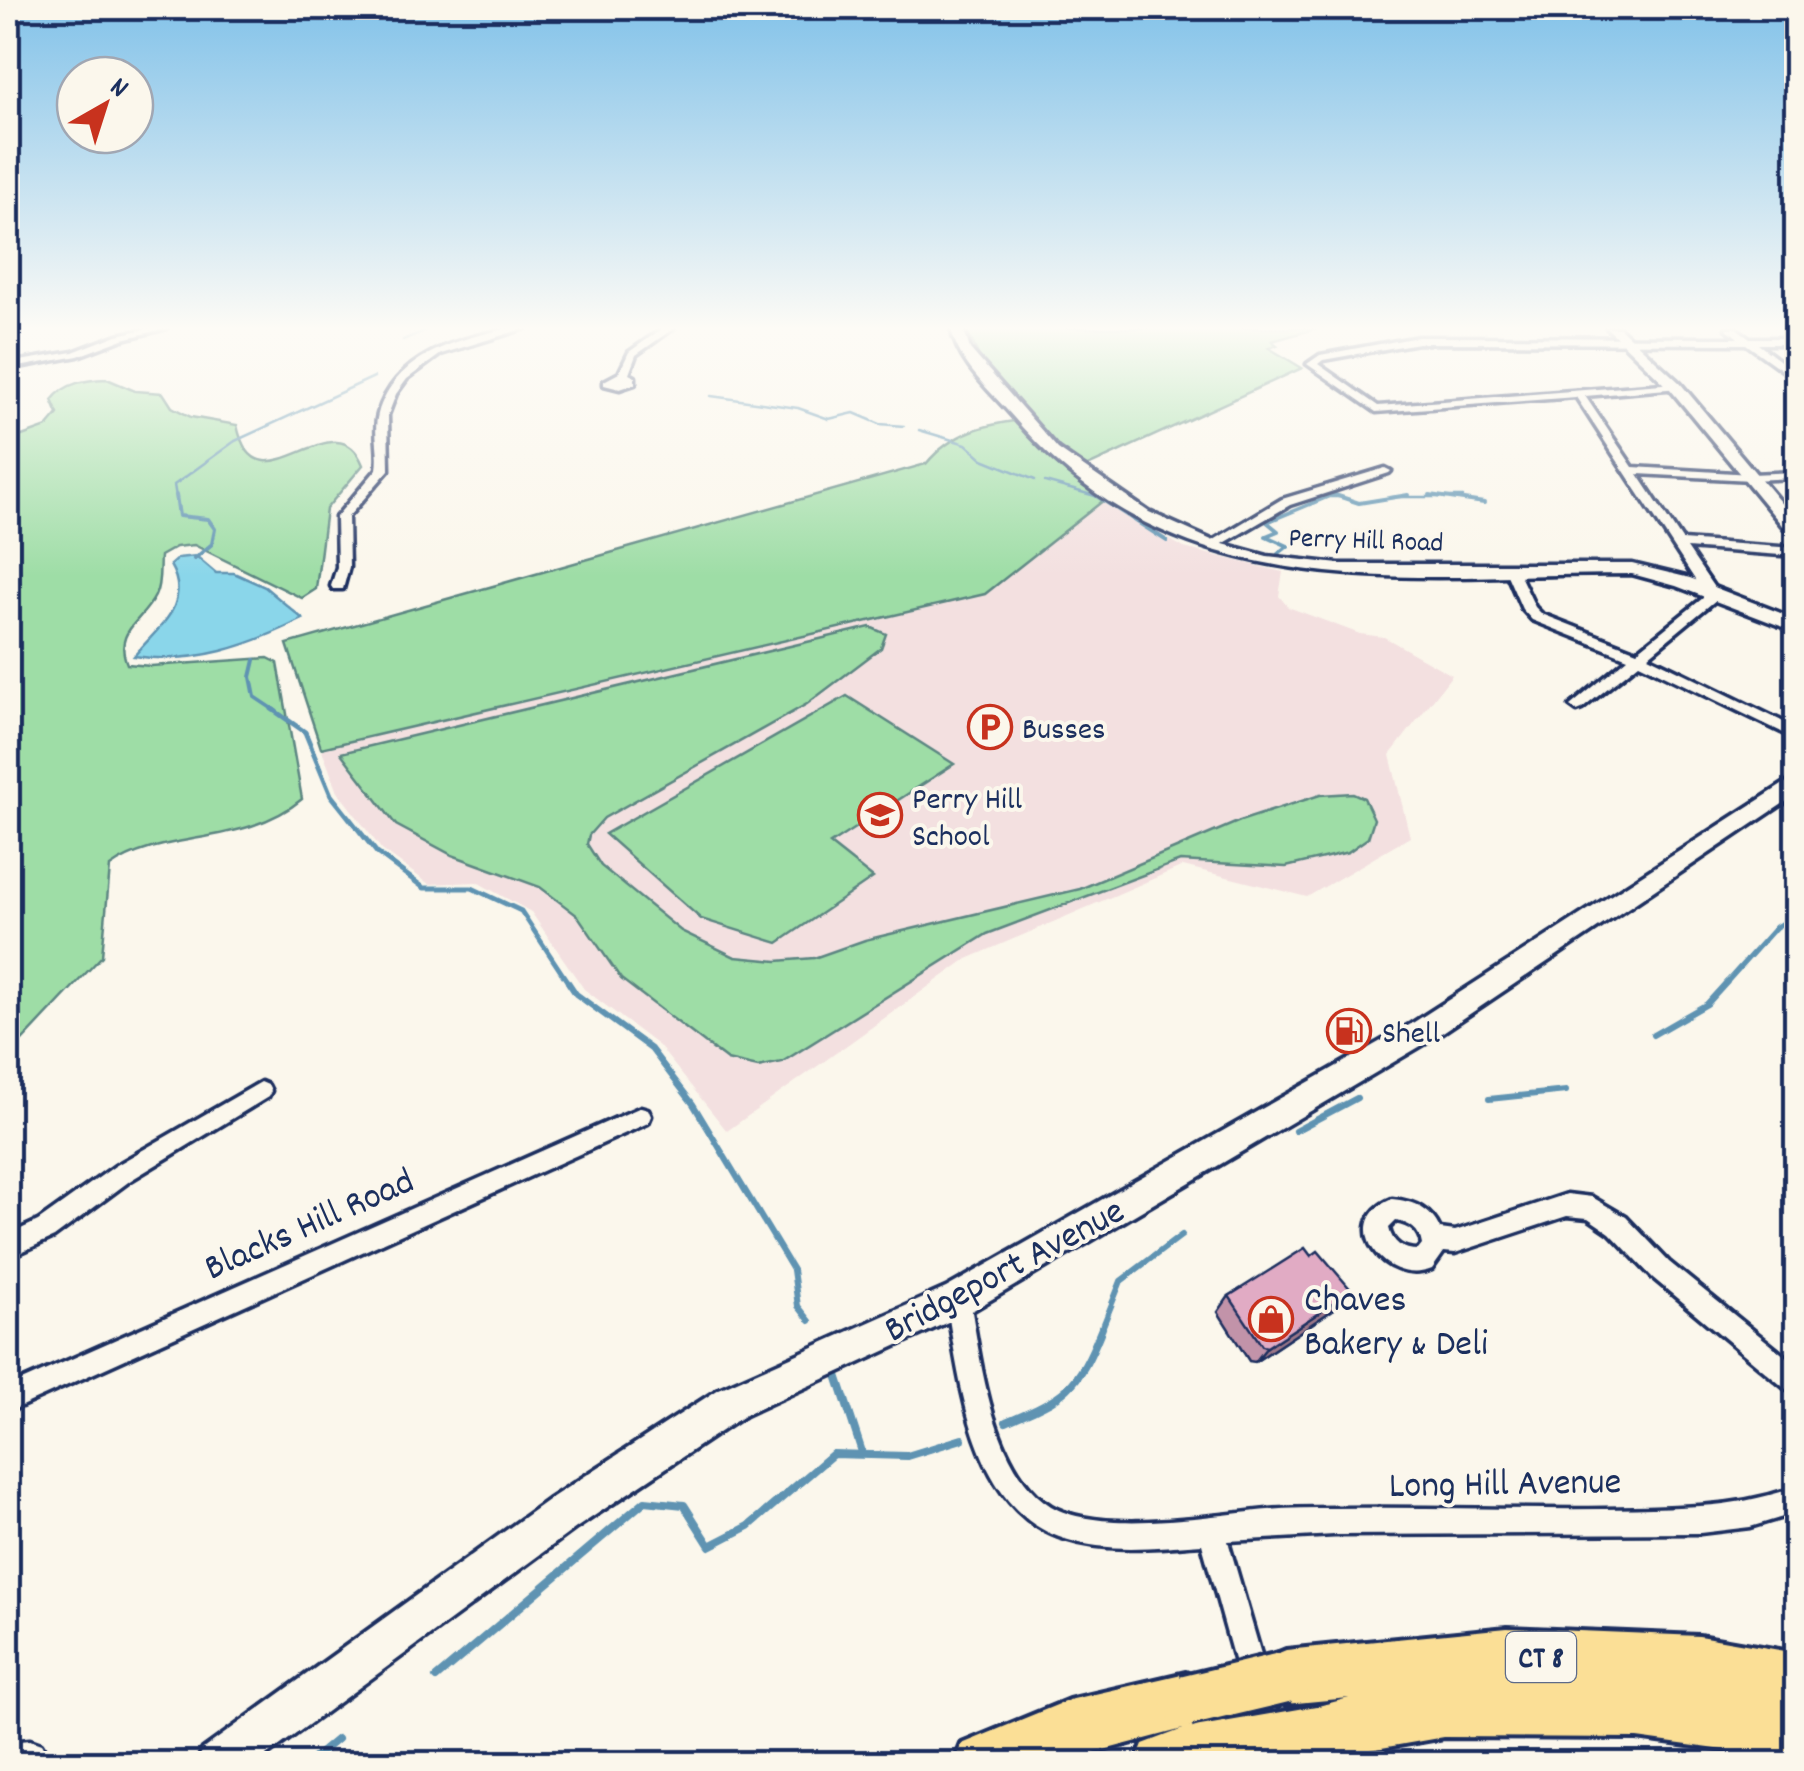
<svg xmlns="http://www.w3.org/2000/svg" width="1804" height="1771" font-family="Dekko,sans-serif">
<style>
.built{fill:#f3e0e0}
.green{fill:#9edda6;stroke:#5c8682;stroke-width:2.5}
.water{fill:#8ad6ea;stroke:#5e93b2;stroke-width:2.5}
.lines{fill:none;stroke-linecap:round;stroke-linejoin:round}
.stream-far4{stroke:#5e93b2;stroke-width:2.5}
.stream-far3{stroke:#5e93b2;stroke-width:4}
.stream-far2{stroke:#5e93b2;stroke-width:5}
.stream-far1{stroke:#5e93b2;stroke-width:6}
.stream{stroke:#5e93b2;stroke-width:8}
.street-casing{stroke:#1b2f5e;stroke-width:7}
.secondary-casing{stroke:#1b2f5e;stroke-width:7}
.highway-casing{stroke:#1b2f5e;stroke-width:8}
.street{fill:#fbf7ec;fill-rule:evenodd}
.secondary{fill:#fbf7ec;fill-rule:evenodd}
.highway{fill:#fbdf96;fill-rule:evenodd}
.highway-bridge-casing{stroke:#1b2f5e;stroke-width:58;stroke-linecap:butt}
.highway-bridge{stroke:#fbdf96;stroke-width:50}
.wall{fill:#c293a9;stroke:#1b2f5e;stroke-width:2.5}
.shaded-wall{fill:#9e7889;stroke:#1b2f5e;stroke-width:2.5}
.building{fill:#e1abc4;stroke:#1b2f5e;stroke-width:2.5}
.labels{text-anchor:middle;stroke-width:8;stroke-linejoin:round;paint-order:stroke}
.far-street-label{font-size:28px;fill:#1b2f5e;stroke:#fbf7ec}
.shield{fill:#fbf7ec;stroke:#5e6b89;stroke-width:2.5}
.shield-label{font-size:30px;font-weight:bold;fill:#1b2f5e}
.poi-label{font-size:32px;fill:#1b2f5e;stroke:#fbf7ec;text-anchor:start}
.near-street-label{font-size:38px;fill:#1b2f5e;stroke:#fbf7ec}
.near-poi-label{font-size:38px;fill:#1b2f5e;stroke:#fbf7ec;text-anchor:start}
</style>
<rect width="100%" height="100%" fill="#fbf7ec"/>
<filter id="ink" filterUnits="userSpaceOnUse"><feTurbulence type="fractalNoise" baseFrequency=".01" numOctaves="2"/><feDisplacementMap in="SourceGraphic" scale="20" xChannelSelector="R" yChannelSelector="G"/><feConvolveMatrix kernelMatrix="1 2 1 2 8 2 1 2 1" color-interpolation-filters="sRGB"/></filter>
<g filter="url(#ink)">
<path class="built" d="M1104 500 1184 548 1283 572 1279 596 1288 607 1360 634 1384 637 1452 675 1390 755 1410 837 1307 897 1183 866 967 959 727 1131 659 1046 584 989 531 912 477 882 429 884 382 850 338 792 321 748 985 594Z"/>
<g class="green">
<path d="M966 328H1318L1272 341 1277 345 1269 348 1302 368 1070 474 1104 500 985 594 321 748 287 644 926 464C953 431 987 424 1028 419L980 359Z"/>
<path d="M107 379 135 391 163 393 172 407 191 417 237 425C256 518 336 394 363 465L326 509 316 589 302 598 194 545 176 547 160 556C159 568 161 584 155 596 142 622 113 631 127 664L151 666 268 658 278 663 302 799C245 847 161 830 110 867L102 956 8 1056V441L47 427 58 414 52 400C66 382 86 380 107 379Z"/>
<path d="M870 627 886 634 881 648 807 704 604 818 589 835 587 844 601 866 681 931 735 957 777 961 814 958 865 940 1080 889 1240 821 1320 795 1353 793 1364 798 1374 819 1368 838 1348 852 1286 867 1180 861 987 934 782 1062 758 1067 727 1060 621 979 578 916 540 887 452 855 396 825 341 753Z"/>
<path d="M847 696 954 764 830 844 873 878 778 943 701 919 605 834Z"/>
</g>
<path class="water" d="M196 556 216 573H234L265 587 303 619C249 646 195 665 134 656 159 626 193 604 170 565L178 558Z"/>
<g class="lines">
<g class="stream-far4">
<path d="M8 331 33 328"/>
<path d="M403 340 431 328"/>
<path d="M711 396 798 408 829 419 854 413 880 424 904 426"/>
<path d="M919 430 966 444 983 459 1035 480"/>
<path d="M1045 482 1099 497"/>
<path d="M176 497 174 485 235 441 374 377"/>
<path d="M1330 497H1342"/>
<path d="M1393 497H1463"/>
</g>
<g class="stream-far3">
<path d="M176 495 179 516 208 519 215 529 212 544 194 559"/>
<path d="M1095 495 1167 541"/>
<path d="M1335 495 1359 503 1408 495"/>
<path d="M1430 495 1484 503"/>
<path d="M1278 554 1288 546 1266 536 1278 531 1267 522 1332 495"/>
<path d="M255 660 251 677 255 697 276 711"/>
</g>
<g class="stream-far2">
<path d="M272 709 305 732 331 795 377 853 424 888H472L521 911 569 984"/>
<path d="M1725 984 1776 927 1796 915"/>
</g>
<g class="stream-far1">
<path d="M568 982 576 994 651 1049 693 1104 793 1270 798 1306 810 1321"/>
<path d="M1653 1035 1707 1004 1727 982"/>
<path d="M1489 1099 1566 1091"/>
<path d="M1295 1131 1357 1098"/>
<path d="M1101 1331 1121 1281 1182 1235"/>
</g>
<g class="stream">
<path d="M837 1375 862 1452"/>
<path d="M1006 1422C1067 1396 1077 1390 1102 1328"/>
<path d="M436 1678 645 1501 684 1505 710 1546 749 1526 833 1454 907 1456 962 1439"/>
<path d="M307 1764 337 1739"/>
</g>
<defs>
<g id="street">
<path d="M151 328H167L123 339 78 356 8 369V363L73 352 117 335Z"/>
<path d="M510 328H526L441 354 407 379 396 394 388 415 389 470 348 517 349 567 343 589H333L331 586 337 567 336 517 377 469C380 451 373 432 378 414 395 355 457 339 510 328Z"/>
<path d="M663 328H674L636 355 629 374 635 377V384L620 389 604 385V381L619 373 629 352Z"/>
<path d="M1726 328H1736L1750 338H1796V344H1758L1796 373V380L1746 344 1418 343 1323 360 1318 364 1378 406 1675 383 1680 386 1679 388 1585 396 1633 467 1751 474 1796 472V478L1751 480 1638 474 1682 540 1796 548V556L1687 548 1717 592V599L1648 656 1796 728V739L1639 663 1582 709 1577 711 1570 706 1628 658 1532 620 1522 609 1504 568 1505 565H1515L1535 607 1542 614 1637 651 1703 598V592L1576 397 1376 412 1307 364 1320 355 1418 337 1738 338Z"/>
<path d="M1385 468 1391 471 1389 473 1290 505 1214 549 1204 546 1282 499Z"/>
<path d="M261 1082 268 1085 271 1091 268 1097 131 1180 54 1237 8 1258V1235L38 1221 115 1166Z"/>
<path d="M641 1107 648 1109 651 1116 648 1123 8 1412V1387Z"/>
<path d="M1567 1194 1592 1197 1626 1217 1669 1262 1796 1365V1393L1787 1390 1653 1278 1610 1233 1588 1218 1567 1216 1455 1253 1444 1252 1432 1269C1385 1288 1336 1222 1392 1199 1414 1201 1431 1209 1440 1229L1455 1231ZM1396 1221C1410 1223 1420 1230 1422 1245L1418 1250C1403 1250 1392 1243 1389 1228Z"/>
<path d="M958 1288 966 1292 970 1300C981 1362 992 1469 1051 1506 1099 1535 1213 1515 1268 1510 1291 1508 1314 1508 1336 1508 1457 1506 1579 1513 1700 1506 1733 1504 1765 1498 1796 1487V1513L1750 1527 1700 1533 1334 1535 1228 1541 1293 1764H1263L1202 1544C1157 1547 1108 1553 1065 1539 972 1511 960 1382 946 1300L950 1292Z"/>
<path d="M30 1740 41 1744 53 1764H8V1742Z"/>
</g>
<g id="secondary">
<path d="M951 328H963L970 349 1058 449 1149 512 1216 542 1267 556 1339 564H1632L1690 578 1796 619V632L1676 586 1632 574C1404 574 1181 612 1015 419 991 391 958 364 951 328Z"/>
<path d="M1607 328H1620L1680 383 1796 521V536L1790 535 1670 389Z"/>
<path d="M1796 776V795L1431 1040 970 1312 745 1415 576 1528 255 1764H196L203 1749 548 1500 719 1389 946 1288 1411 1024Z"/>
</g>
<g id="highway">
<path d="M1507 1628 1699 1636 1796 1653V1760L1637 1738 1444 1737 1319 1759 1299 1751 1291 1731 1299 1711 1349 1698 1286 1704 1267 1696 1259 1677 1267 1658 1286 1650Z"/>
<path d="M1186 1673 1205 1682 1214 1701 1205 1720 1189 1727 1203 1723 1223 1731 1231 1751 1226 1764H1135L1143 1744 1183 1729 1051 1764H954L962 1744 1069 1700Z"/>
</g>
</defs>
<use href="#street" class="street-casing"/>
<use href="#secondary" class="secondary-casing"/>
<use href="#highway" class="highway-casing"/>
<use href="#street" class="street"/>
<use href="#secondary" class="secondary"/>
<use href="#highway" class="highway"/>
<defs>
<g id="highway-bridge">
<path d="M1186 1701 1286 1677"/>
<path d="M1203 1751 1319 1731"/>
</g>
</defs>
<use href="#highway-bridge" class="highway-bridge-casing"/>
<use href="#highway-bridge" class="highway-bridge"/>
</g>
<path class="wall" d="M1311 1256 1337 1307 1255 1362 1249 1361 1218 1312 1229 1296Z"/>
<path class="shaded-wall" d="M1352 1291 1337 1307 1255 1362 1267 1347Z"/>
<path class="building" d="M1305 1248 1311 1256 1318 1251 1352 1291 1267 1347 1262 1346 1229 1296Z"/>
</g>
<linearGradient id="sky" x2="0" y2="1"><stop stop-color="#82c2e9"/><stop offset="0.57" stop-color="#fdfbf6"/><stop offset="1" stop-color="#fdfbf6" stop-opacity="0"/></linearGradient>
<rect width="1804" height="576" fill="url(#sky)"/>
<defs>
<symbol id="parking-ring" viewBox="-11 -11 22 22"><circle r="9.5" fill="#fbf7ec" stroke="#c8321e" stroke-width="1.5"/><path d="M-3.5-5.5H1a3.5 3.5 0 0 1 0 7H-1V5.5H-3.5ZM-1-3.4V-.6H.8a1.4 1.4 0 0 0 0-2.8Z" fill="#c8321e"/></symbol>
<symbol id="school-ring" viewBox="-11 -11 22 22"><circle r="9.5" fill="#fbf7ec" stroke="#c8321e" stroke-width="1.5"/><path d="M0-5L7-2L0 1L-7-2ZM-4 1L0 2.5L4 1V4Q0 6-4 4Z" fill="#c8321e"/></symbol>
<symbol id="fuel-ring" viewBox="-11 -11 22 22"><circle r="9.5" fill="#fbf7ec" stroke="#c8321e" stroke-width="1.5"/><path d="M-5.5-6h7V0h2V4h1.3V-2.5L3-4.5l.8-.8L6-3V5H2.5V1h-1V6h-7ZM-4.2-4.7v3.2H.2V-4.7Z" fill="#c8321e"/></symbol>
<symbol id="shop-ring" viewBox="-11 -11 22 22"><circle r="9.5" fill="#fbf7ec" stroke="#c8321e" stroke-width="1.5"/><path d="M-5-2.5h2.3a2.7 3.5 0 0 1 5.4 0H5L5.5 6h-11ZM-1.5-2.5h3a1.5 2.3 0 0 0-3 0Z" fill="#c8321e"/></symbol>
</defs>
<g fill-rule="evenodd">
<use href="#parking-ring" x="965" y="702" width="50" height="50"/>
<use href="#school-ring" x="855" y="790" width="50" height="50"/>
<use href="#fuel-ring" x="1324" y="1006" width="50" height="50"/>
<use href="#shop-ring" x="1246" y="1294" width="50" height="50"/>
</g>
<g class="labels">
<g class="far-street-label">
<text transform="translate(1366 538) rotate(2)" y="10">Perry Hill Road</text>
</g>
<rect class="shield" x="1506" y="1632" width="70" height="50" rx="8"/>
<g class="shield-label">
<text x="1541" y="1667">CT 8</text>
</g>
<g class="poi-label">
<text x="1022" y="738">Busses</text>
<text x="912" y="808">Perry Hill<tspan x="912" dy="37">School</tspan></text>
<text x="1382" y="1042">Shell</text>
</g>
<g class="near-street-label">
<text transform="translate(308 1222) rotate(-24)" y="13">Blacks Hill Road</text>
<text transform="translate(1003 1268) rotate(-28)" y="13">Bridgeport Avenue</text>
<text transform="translate(1505 1481) rotate(-1)" y="13">Long Hill Avenue</text>
</g>
<g class="near-poi-label">
<text x="1304" y="1310">Chaves<tspan x="1304" dy="44">Bakery &amp; Deli</tspan></text>
</g>
</g>
<rect width="1804" height="1771" fill="none" stroke="#fbf7ec" stroke-width="40"/>
<rect x="20" y="20" width="1764" height="1731" fill="none" stroke="#1b2f5e" stroke-width="4" filter="url(#ink)"/>
<g transform="translate(105 105) rotate(39)"><circle r="48" fill="#fbf7ec" stroke="#a1a7b3" stroke-width="2.5"/>
<path d="M0-8L18 38L0 25L-18 38Z" fill="#c8321e"/>
<text y="-15" font-size="28" font-weight="bold" text-anchor="middle" fill="#1b2f5e">N</text>
</g>
</svg>
